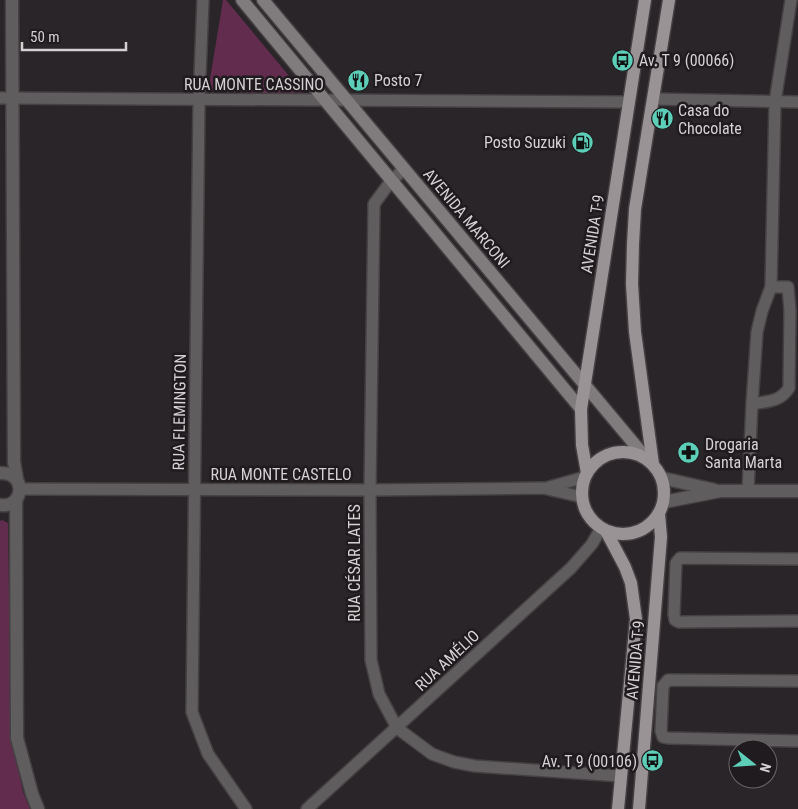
<svg xmlns="http://www.w3.org/2000/svg" width="798" height="809" font-family="'Roboto Condensed',sans-serif">
<style>
.green{fill:#622c4e}
.lines{fill:none;stroke-linecap:round;stroke-linejoin:round}
.minor-casing{stroke:#454143;stroke-width:14}
.tertiary-casing{stroke:#454143;stroke-width:15}
.secondary-casing{stroke:#454143;stroke-width:15}
.primary-casing{stroke:#454143;stroke-width:15}
.minor{stroke:#605d5f;stroke-width:11}
.tertiary{stroke:#605d5f;stroke-width:12}
.secondary{stroke:#807c7e;stroke-width:12}
.primary{stroke:#999396;stroke-width:12}
.labels{text-anchor:middle;stroke-width:5;stroke-linejoin:round;paint-order:stroke}
.poi-label{font-size:16px;fill:#d5d1d3;stroke:#201b1e;text-anchor:start}
.street-label{font-size:16px;fill:#d5d1d3;stroke:#201b1e}
</style>
<rect width="100%" height="100%" fill="#2a2528"/>
<g class="green">
<path d="M223 0H226L305 95 208 91Z"/>
<path d="M2 520 8 523 11 735 23 792 30 809H0V521Z"/>
</g>
<g class="lines">
<defs>
<g id="minor">
<path d="M203 0 199 100 192 712 208 754 246 809"/>
<path d="M0 98 629 102"/>
<path d="M653 99 798 102"/>
<path d="M404 169 391 181 374 204 370 490 371 660 379 694 397 728 432 754 454 762 475 766 621 776"/>
<path d="M771 287 775 102 791 0"/>
<path d="M771 287H788L790 311 789 388C780 402 768 401 752 404L757 332 762 311Z"/>
<path d="M546 488 585 477"/>
<path d="M20 489 370 490 543 488 582 497"/>
<path d="M748 491 752 404"/>
<path d="M798 559 680 558 676 563 674 614 675 620 679 622 798 621"/>
<path d="M798 681 668 680 663 686 661 731 663 737 668 738 798 741"/>
<path d="M307 809 571 568 592 544 601 528"/>
</g>
<g id="tertiary">
<path d="M12 0 14 462 17 479"/>
<path d="M0 473C28 472 24 509 0 505"/>
<path d="M662 478 715 490"/>
<path d="M16 501 17 738 32 794 38 809"/>
<path d="M664 502 720 491H798"/>
</g>
<g id="secondary">
<path d="M242 0 581 409"/>
<path d="M263 0 646 458"/>
</g>
<g id="primary">
<circle cx="623" cy="493" r="41"/>
<path d="M653 464 635 332 632 284 633 244 635 209 669 0"/>
<path d="M587 473 582 445 581 409 645 0"/>
<path d="M606 531 625 567 631 583 636 619 618 809"/>
<path d="M639 809 661 537 659 514"/>
</g>
</defs>
<use href="#minor" class="minor-casing"/>
<use href="#tertiary" class="tertiary-casing"/>
<use href="#secondary" class="secondary-casing"/>
<use href="#primary" class="primary-casing"/>
<use href="#minor" class="minor"/>
<use href="#tertiary" class="tertiary"/>
<use href="#secondary" class="secondary"/>
<use href="#primary" class="primary"/>
</g>
<defs>
<symbol id="bus-disc" viewBox="-11 -11 22 22"><circle r="9.5" fill="#5dceb8" stroke="#201b1e"/><path d="M-5-6H5V4H4V6H2V4H-2V6H-4V4H-5ZM-3.5-4V0h7V-4ZM-3.5 1.2v1.5H-2V1.2ZM2 1.2v1.5H3.5V1.2Z" fill="#111"/></symbol>
<symbol id="restaurant-disc" viewBox="-11 -11 22 22"><circle r="9.5" fill="#5dceb8" stroke="#201b1e"/><path d="M-5-6h1v4h1v-4h1v4h1v-4h1v5L-1.5 .5V6h-2V.5L-5-1ZM5-6V6H3V1.5H1.5Q1.5-4 5-6Z" fill="#111"/></symbol>
<symbol id="fuel-disc" viewBox="-11 -11 22 22"><circle r="9.5" fill="#5dceb8" stroke="#201b1e"/><path d="M-5.5-6h7V0h2V4h1.3V-2.5L3-4.5l.8-.8L6-3V5H2.5V1h-1V6h-7ZM-4.2-4.7v3.2H.2V-4.7Z" fill="#111"/></symbol>
<symbol id="pharmacy-disc" viewBox="-11 -11 22 22"><circle r="9.5" fill="#5dceb8" stroke="#201b1e"/><path d="M-2-6h4v4h4v4h-4v4h-4v-4h-4v-4h4Z" fill="#111"/></symbol>
</defs>
<g fill-rule="evenodd">
<use href="#bus-disc" x="610" y="48" width="25" height="25"/>
<use href="#restaurant-disc" x="346" y="68" width="25" height="25"/>
<use href="#restaurant-disc" x="650" y="106" width="25" height="25"/>
<use href="#fuel-disc" x="570" y="130" width="25" height="25"/>
<use href="#pharmacy-disc" x="676" y="440" width="25" height="25"/>
<use href="#bus-disc" x="640" y="748" width="25" height="25"/>
</g>
<g class="labels">
<g class="poi-label">
<text x="639" y="66">Av. T 9 (00066)</text>
<text x="374" y="86">Posto 7</text>
<text x="678" y="116">Casa do<tspan x="678" dy="18">Chocolate</tspan></text>
<text x="566" y="148" text-anchor="end">Posto Suzuki</text>
<text x="705" y="450">Drogaria<tspan x="705" dy="18">Santa Marta</tspan></text>
<text x="637" y="767" text-anchor="end">Av. T 9 (00106)</text>
</g>
<g class="street-label">
<text x="254" y="90">RUA MONTE CASSINO</text>
<text transform="translate(467 218) rotate(50)" y="6">AVENIDA MARCONI</text>
<text transform="translate(592 234) rotate(-81)" y="6">AVENIDA T-9</text>
<text transform="translate(179 412) rotate(-89)" y="6">RUA FLEMINGTON</text>
<text x="281" y="480">RUA MONTE CASTELO</text>
<text transform="translate(354 563) rotate(-90)" y="6">RUA CÉSAR LATES</text>
<text transform="translate(447 660) rotate(-43)" y="6">RUA AMÉLIO</text>
<text transform="translate(635 660) rotate(-85)" y="6">AVENIDA T-9</text>
</g>
</g>
<g transform="translate(753 764) rotate(107)"><circle r="24" fill="#201b1e" stroke="#686466"/>
<path d="M0-4L9 19L0 12L-9 19Z" fill="#5dceb8"/>
<text y="-8" font-size="14" font-weight="bold" text-anchor="middle" fill="#d5d1d3">N</text>
</g>
<path d="M22 42v8h104v-8" fill="none" stroke="#d5d1d3" stroke-width="2.5"/>
<text x="30" y="42" font-size="15" fill="#d5d1d3" stroke="#201b1e" stroke-width="4" paint-order="stroke">50 m</text>
</svg>
